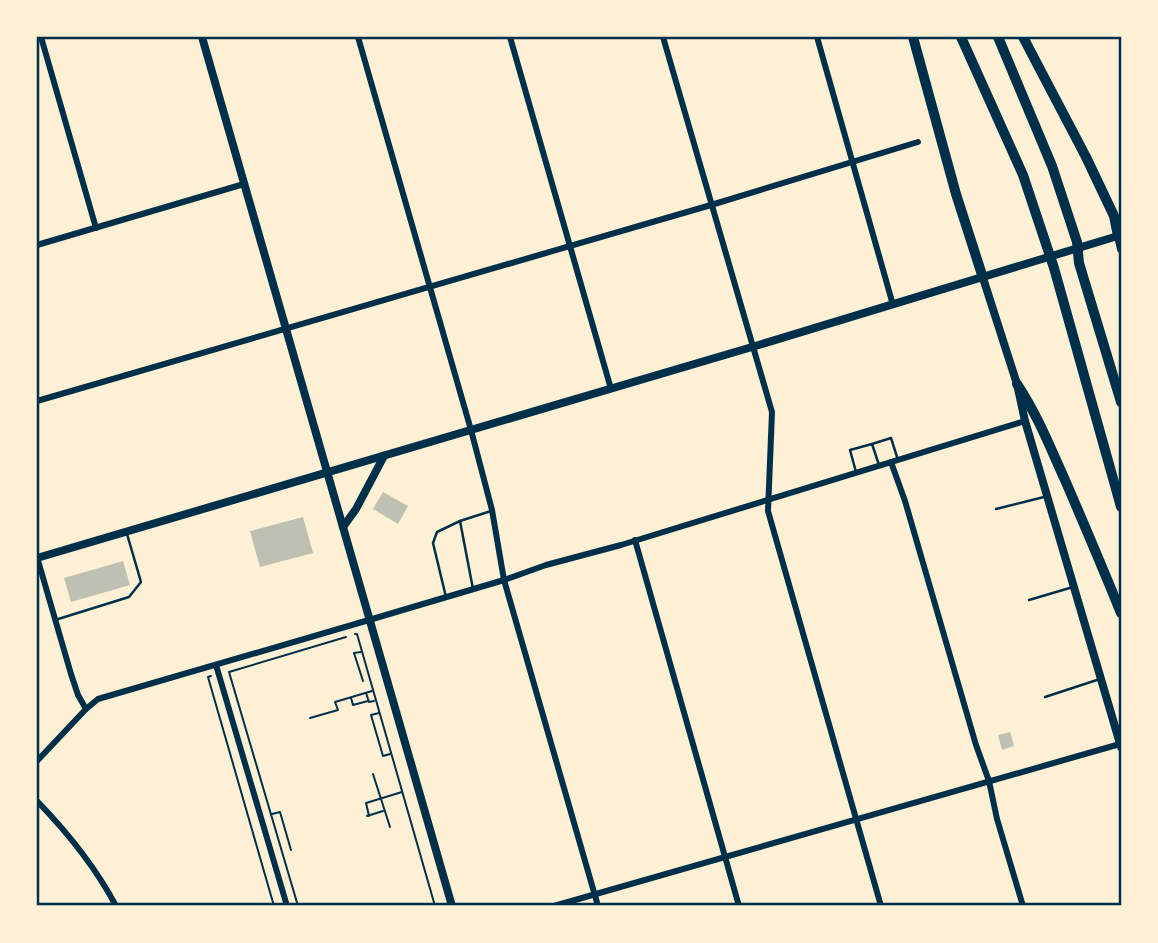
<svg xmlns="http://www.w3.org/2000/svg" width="1158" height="943" font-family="'Noto Sans',sans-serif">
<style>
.building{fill:#bec0b2}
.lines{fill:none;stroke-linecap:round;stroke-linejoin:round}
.path{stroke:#003049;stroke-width:2}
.service{stroke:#003049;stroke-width:2.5}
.minor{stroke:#003049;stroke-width:6}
.secondary{stroke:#003049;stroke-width:8}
.motorway{stroke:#003049;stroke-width:10}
.neatline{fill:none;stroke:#003049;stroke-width:2.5}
</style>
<rect width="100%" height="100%" fill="#fdf0d5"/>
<g class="building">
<path d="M383 492 408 506 398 524 373 509Z"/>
<path d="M303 517 313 553 260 567 250 531Z"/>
<path d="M123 561 130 585 71 602 64 578Z"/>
<path d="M1010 732 1014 746 1002 750 998 735Z"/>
</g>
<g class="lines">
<g class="path">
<path d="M355 634H357L435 906"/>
<path d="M361 652 354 653 363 681"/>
<path d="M211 676 208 677 274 906"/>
<path d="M366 693 369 702 374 701"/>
<path d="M351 698 353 705 368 701"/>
<path d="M379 713 371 715 383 756 390 754"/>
<path d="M310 718 338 710 335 702 372 691"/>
<path d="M373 774 390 827"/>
<path d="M272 814 280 812 291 850"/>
<path d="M367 816 383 811"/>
<path d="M369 816 366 803 402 792"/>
<path d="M298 906 229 672 346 637"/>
</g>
<g class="service">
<path d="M872 444 891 438 898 460"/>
<path d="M856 472 850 450 872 444 879 465"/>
<path d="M996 509 1044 497"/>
<path d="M460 521 473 589"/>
<path d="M446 597 433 543 437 532 460 521 491 511"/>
<path d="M1029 600 1073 587"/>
<path d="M55 620 129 597 141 582 127 534"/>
<path d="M1045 697 1100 679"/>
</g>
<g class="minor">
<path d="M41 37 96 228"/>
<path d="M358 37 471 430 492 510 504 580 598 906"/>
<path d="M510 37 611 389"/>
<path d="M663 37 772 412 768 511 881 906"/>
<path d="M817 37 893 305"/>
<path d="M37 245 244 184"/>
<path d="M37 401 711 205 918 142"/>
<path d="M891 462 905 501 976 745 989 781 997 819 1023 906"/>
<path d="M635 540 739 906"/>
<path d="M37 557 71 674 78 695 86 709"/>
<path d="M216 665 287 906"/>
<path d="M37 761 86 709 98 699 369 620 504 580 546 565 621 545 1025 421"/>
<path d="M37 801C67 832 96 868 116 906"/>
<path d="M554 906 1120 744"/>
</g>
<g class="secondary">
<path d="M202 37 452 906"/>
<path d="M1118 236 1121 249"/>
<path d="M983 278 1017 384 1025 421 1121 747"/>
<path d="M343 527 356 509 384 456"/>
<path d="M37 558 752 347 1121 235"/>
</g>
<g class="motorway">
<path d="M913 37 956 194 983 278"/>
<path d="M961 37 1023 175 1054 268 1121 507"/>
<path d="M998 37 1052 166 1077 242 1079 263 1121 402"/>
<path d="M1023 37 1086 157 1114 216 1118 236"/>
<path d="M1017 384C1037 414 1050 447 1065 480 1084 524 1103 569 1121 613"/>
</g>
</g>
<rect width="1158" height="943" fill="none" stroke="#fdf0d5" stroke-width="77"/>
<rect x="38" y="38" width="1082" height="866" class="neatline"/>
</svg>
